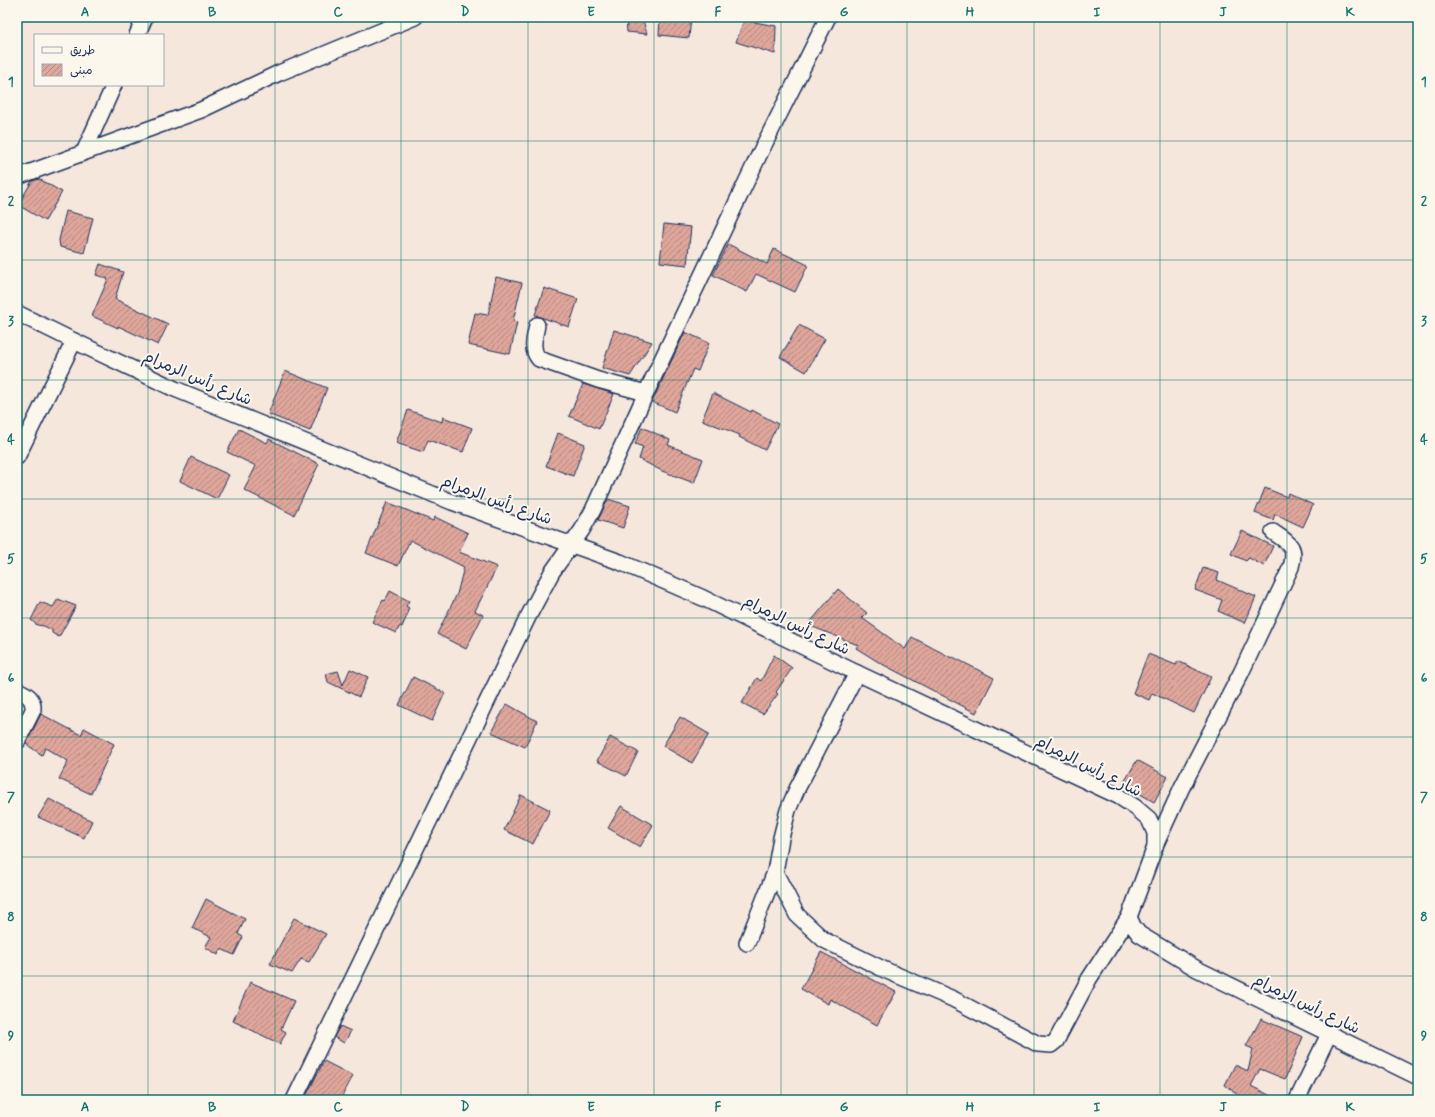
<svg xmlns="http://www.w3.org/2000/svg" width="1435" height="1117" font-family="Mynerve,'Playpen Sans Arabic',sans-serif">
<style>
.building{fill:url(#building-hatch);stroke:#1b2f5e}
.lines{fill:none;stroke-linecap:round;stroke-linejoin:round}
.minor-casing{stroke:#1b2f5e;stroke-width:18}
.minor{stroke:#fbf7ec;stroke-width:15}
.grid{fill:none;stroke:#0f766e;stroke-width:1;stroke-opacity:0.55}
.labels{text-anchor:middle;stroke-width:4;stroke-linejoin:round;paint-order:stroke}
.street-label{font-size:16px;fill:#1b2f5e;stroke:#fbf7ec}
.neatline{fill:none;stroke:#0f766e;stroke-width:1.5}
.grid-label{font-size:13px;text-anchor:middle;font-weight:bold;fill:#0f766e}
</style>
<defs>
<pattern id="building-hatch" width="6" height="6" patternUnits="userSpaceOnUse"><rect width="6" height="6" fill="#dfa69b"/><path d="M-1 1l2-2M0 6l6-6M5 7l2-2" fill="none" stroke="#b48882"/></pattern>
</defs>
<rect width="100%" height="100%" fill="#f5e7dc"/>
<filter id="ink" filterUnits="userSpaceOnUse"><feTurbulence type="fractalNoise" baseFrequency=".025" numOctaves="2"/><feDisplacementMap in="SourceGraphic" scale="8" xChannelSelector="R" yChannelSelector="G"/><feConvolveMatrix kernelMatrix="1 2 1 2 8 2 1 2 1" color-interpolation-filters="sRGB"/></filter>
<g filter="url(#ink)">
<g class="building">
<path d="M626 17H642L647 34 627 32Z"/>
<path d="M660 17H691L689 38 659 35Z"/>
<path d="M744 20 776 26 775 54 736 42Z"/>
<path d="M39 179 62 192 45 221 18 205 32 181Z"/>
<path d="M66 211 93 218 84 253 60 247 59 240Z"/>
<path d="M664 224 691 227 687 265 660 262Z"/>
<path d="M728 244 767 264 774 249 808 265 795 292 756 274 747 292 713 275Z"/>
<path d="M100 264 123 272 115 299 168 324 158 345 118 326V328L92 316 108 279 96 275Z"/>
<path d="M496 277 522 283 513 321 517 322 510 354 468 345 475 313 488 315Z"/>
<path d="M544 288 578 299 569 327 535 315Z"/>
<path d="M799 325 825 339 806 372 780 357Z"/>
<path d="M614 330 652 342 630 376 602 368Z"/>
<path d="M685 332 709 343 698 371 693 369 675 412 652 402Z"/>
<path d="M285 371 327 388 310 431 268 414Z"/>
<path d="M583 384 614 394 599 429 569 416Z"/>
<path d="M713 393 751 412 752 410 778 424 765 450 739 437 740 435 702 420Z"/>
<path d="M408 410 442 422 443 417 472 428 463 452 428 440 423 452 396 443Z"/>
<path d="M642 427 670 440 668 445 703 459 694 483 662 471 639 459 643 447 635 444Z"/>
<path d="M239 429 267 443 269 439 319 464 294 515 244 490 256 466 227 452Z"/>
<path d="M558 433 585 444 573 476 546 466Z"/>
<path d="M191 457 229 475 217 499 180 481Z"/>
<path d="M1265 488 1287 497 1288 493 1313 505 1303 527 1275 514 1273 520 1255 513Z"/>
<path d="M608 499 630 506 623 528 598 520Z"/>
<path d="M387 502 433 521 435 517 468 533 459 552 497 567 475 611 483 615 466 649 437 634 457 594 464 567 410 540 398 566 366 553Z"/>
<path d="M1242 531 1273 546 1264 566 1249 558 1246 561 1231 554Z"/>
<path d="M1203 568 1219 573 1217 580 1256 597 1245 623 1218 611 1222 600 1195 590Z"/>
<path d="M838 589 867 613 862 618 905 649 912 637 952 658 953 657 994 678 976 713 880 663 856 648 858 645 808 625Z"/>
<path d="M390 591 409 601 406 606 409 608 407 612 408 613 402 627 400 626 396 633 372 622 383 600 385 601Z"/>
<path d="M58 599 76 606 59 637 52 633V630L44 626 37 625 31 620 40 602 53 607Z"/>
<path d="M1148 654 1176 665 1178 661 1211 677 1194 713 1152 693 1149 700 1133 693Z"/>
<path d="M774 655 792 668 776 692 778 694 763 714 742 703 757 678 761 681Z"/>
<path d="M350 669 368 677 359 697 328 682 326 674 338 671 343 685Z"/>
<path d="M413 677 445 693 432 721 399 705Z"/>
<path d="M507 704 537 721 525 747 491 732Z"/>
<path d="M41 714 81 735 84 728 114 744 91 794 59 779 68 761 45 748 42 755 26 744Z"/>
<path d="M680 717 709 734 692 763 663 746Z"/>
<path d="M610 737 638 752 626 776 597 761Z"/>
<path d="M1137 760 1168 777 1154 802 1123 784Z"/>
<path d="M521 795 550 810 533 844 504 830Z"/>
<path d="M49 799 92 821 84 838 38 817Z"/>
<path d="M621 806 653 825 640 847 608 828Z"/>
<path d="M206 899 245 919 238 934 243 937 234 955 221 949 218 955 205 947 211 937 192 928Z"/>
<path d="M294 918 326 934 309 962 301 959 292 973 270 964Z"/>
<path d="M821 952 896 992 877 1025 830 999 828 1004 801 989Z"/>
<path d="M250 982 294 1001 281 1029 286 1032 280 1044 233 1021Z"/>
<path d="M1261 1019 1303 1037 1285 1079 1260 1069 1251 1086 1279 1100H1237L1239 1096 1225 1085 1235 1065 1248 1071 1253 1049 1246 1046Z"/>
<path d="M340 1026 351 1031 344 1043 334 1037Z"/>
<path d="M324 1061 353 1076 340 1100H304Z"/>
</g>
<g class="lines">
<defs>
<g id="minor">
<path d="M137 35 145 17"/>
<path d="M84 152 114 85"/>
<path d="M17 177 201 110 279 73 415 17"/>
<path d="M17 313 74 341 175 389 452 502 620 562 703 598 857 673 1118 796 1135 807 1149 819 1155 833V847L1129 917 1133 926 1139 934 1197 969 1418 1077"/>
<path d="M537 325C535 337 530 349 539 359L598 380 646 393"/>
<path d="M17 457 74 341"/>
<path d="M17 690C27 694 34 698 33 710L17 742"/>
<path d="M1155 846 1182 787 1241 673 1291 567C1297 546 1289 543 1273 532"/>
<path d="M775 872 797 915 824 940 885 970 953 999 1038 1044 1051 1045 1056 1041 1089 979 1129 917"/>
<path d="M747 943 775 872 781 838 788 810 797 789 857 673"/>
<path d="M294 1100 528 617 552 572 582 530 593 510 646 393 760 153 828 17"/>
<path d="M1297 1100 1329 1034"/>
</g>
</defs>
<use href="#minor" class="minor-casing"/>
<use href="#minor" class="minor"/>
</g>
</g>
<path class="grid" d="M148 17V35M275 17V1100M401 17V1100M528 17V1100M654 17V1100M781 17V1100M907 17V1100M1034 17V1100M1160 17V1100M1287 17V1100M148 85V1100M17 141H1418M17 260H1418M17 380H1418M17 499H1418M17 618H1418M17 737H1418M17 857H1418M17 976H1418"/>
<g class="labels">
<g class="street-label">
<text transform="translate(198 377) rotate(23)" y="6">شارع رأس الرمرام</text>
<text transform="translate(497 499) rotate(20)" y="6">شارع رأس الرمرام</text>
<text transform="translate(797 624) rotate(26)" y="6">شارع رأس الرمرام</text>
<text transform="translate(1089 765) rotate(27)" y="6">شارع رأس الرمرام</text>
<text transform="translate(1307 1003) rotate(26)" y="6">شارع رأس الرمرام</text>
</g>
</g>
<rect width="1435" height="1117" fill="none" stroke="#fbf7ec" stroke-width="44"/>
<rect x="34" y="34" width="130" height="52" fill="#fbf7ec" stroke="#a1a7b3"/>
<rect x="42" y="47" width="20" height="6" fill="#fbf7ec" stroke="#a1a7b3"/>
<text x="70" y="54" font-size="12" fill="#1b2f5e">طريق</text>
<rect x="42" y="64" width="20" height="12" fill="url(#building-hatch)" stroke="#a1a7b3"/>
<text x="70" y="74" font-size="12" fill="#1b2f5e">مبنى</text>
<rect x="22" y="22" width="1391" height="1073" class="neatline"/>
<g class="grid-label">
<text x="85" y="16">A</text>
<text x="212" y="16">B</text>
<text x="338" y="16">C</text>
<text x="465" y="16">D</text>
<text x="591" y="16">E</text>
<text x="718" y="16">F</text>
<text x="844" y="16">G</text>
<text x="970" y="16">H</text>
<text x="1097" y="16">I</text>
<text x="1223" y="16">J</text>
<text x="1350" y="16">K</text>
<text x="11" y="86">1</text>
<text x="1424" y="86">1</text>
<text x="11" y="205">2</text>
<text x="1424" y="205">2</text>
<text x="11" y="325">3</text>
<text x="1424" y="325">3</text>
<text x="11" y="444">4</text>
<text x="1424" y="444">4</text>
<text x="11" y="563">5</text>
<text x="1424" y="563">5</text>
<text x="11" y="682">6</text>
<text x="1424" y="682">6</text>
<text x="11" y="801">7</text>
<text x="1424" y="801">7</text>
<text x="11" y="921">8</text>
<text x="1424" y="921">8</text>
<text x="11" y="1040">9</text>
<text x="1424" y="1040">9</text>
<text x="85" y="1111">A</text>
<text x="212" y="1111">B</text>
<text x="338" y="1111">C</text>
<text x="465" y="1111">D</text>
<text x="591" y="1111">E</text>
<text x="718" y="1111">F</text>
<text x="844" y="1111">G</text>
<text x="970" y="1111">H</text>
<text x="1097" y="1111">I</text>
<text x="1223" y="1111">J</text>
<text x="1350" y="1111">K</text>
</g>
</svg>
